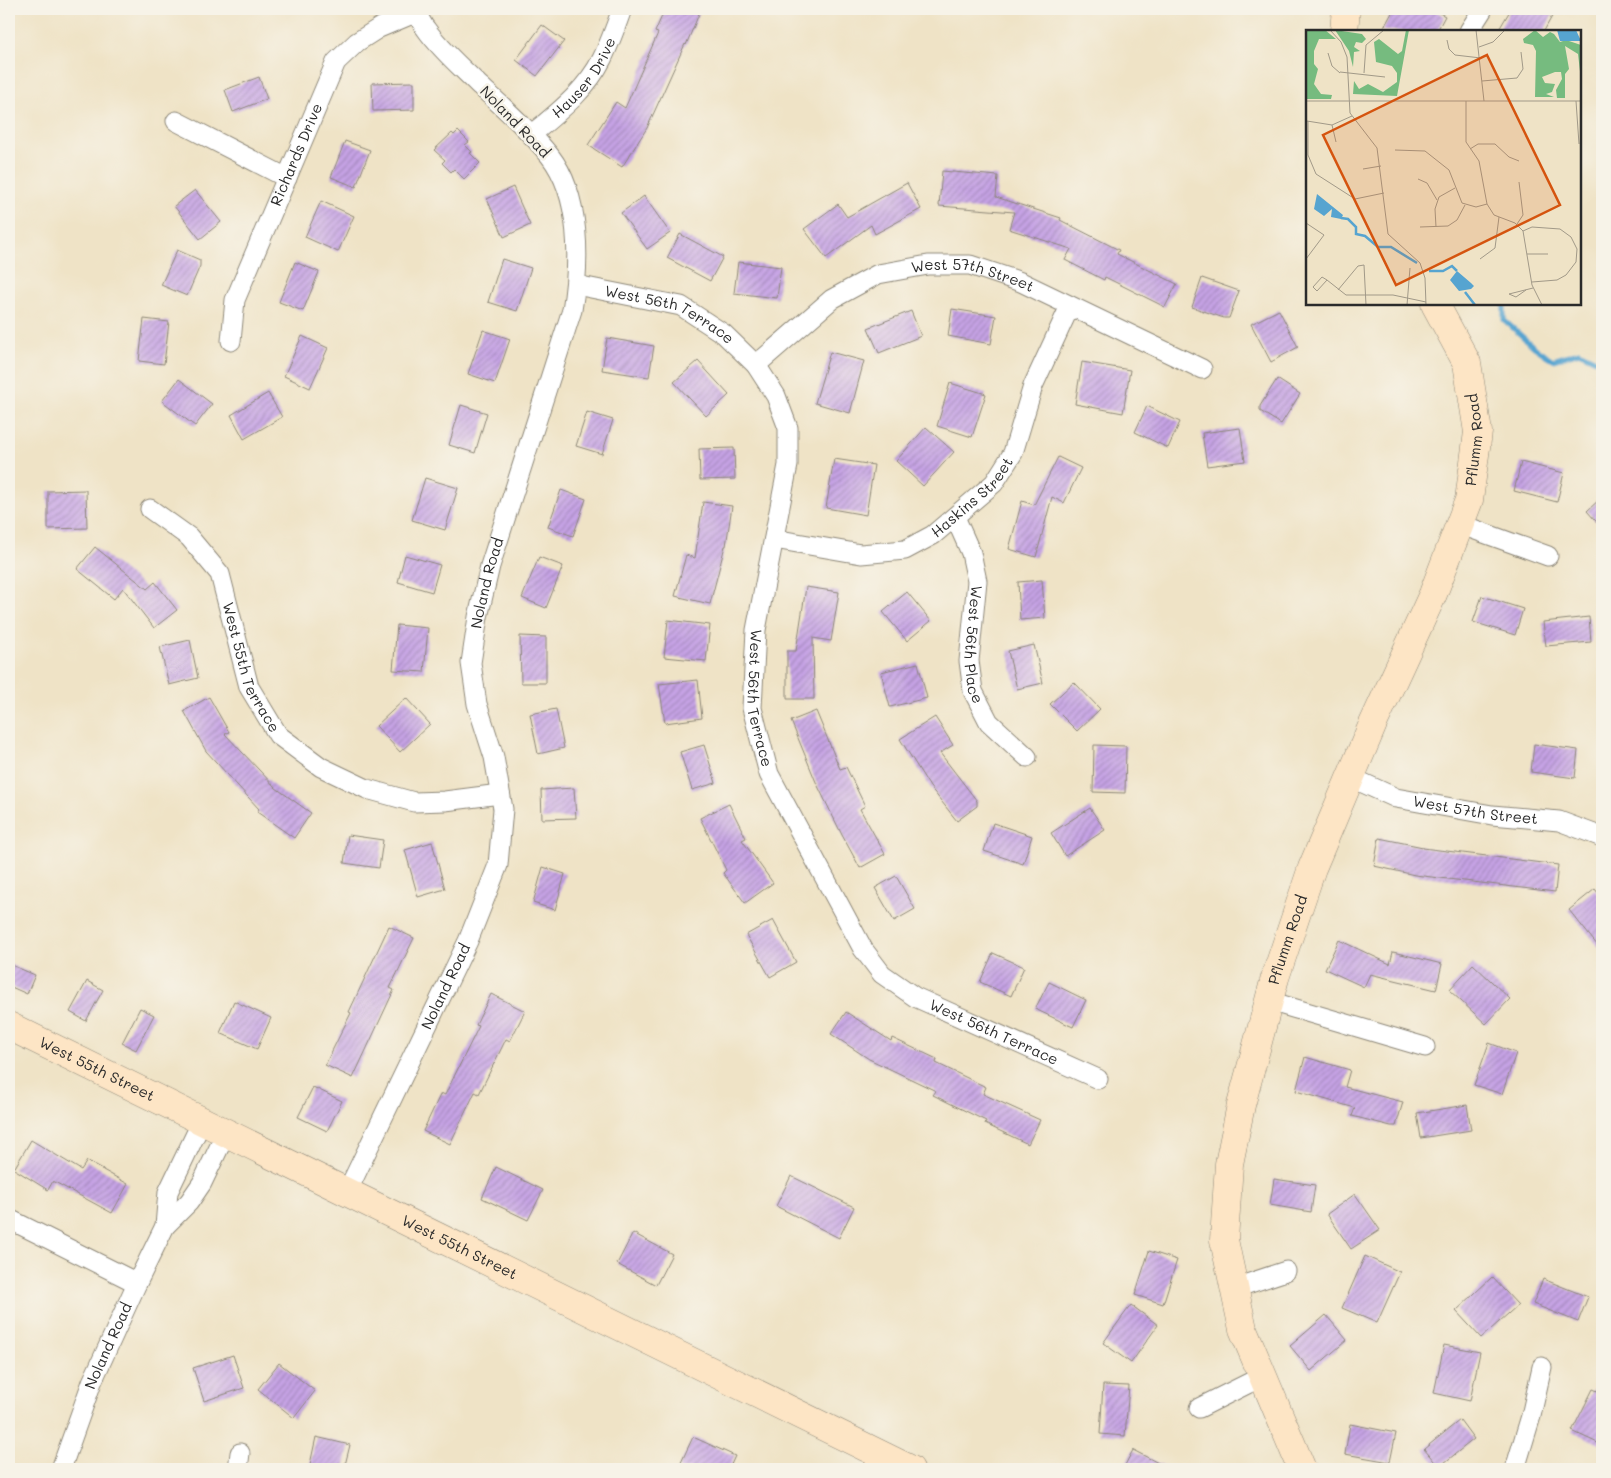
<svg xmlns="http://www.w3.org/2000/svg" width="1611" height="1478" font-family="Mali,sans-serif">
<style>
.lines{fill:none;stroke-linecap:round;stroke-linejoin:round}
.stream{stroke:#56a4d0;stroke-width:5}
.building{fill:url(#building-hatch)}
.street-casing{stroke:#8d8778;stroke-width:21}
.secondary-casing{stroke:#8d8778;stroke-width:29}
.street{stroke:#fff;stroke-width:19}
.secondary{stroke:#fde5c5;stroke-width:28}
.labels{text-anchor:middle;stroke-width:5;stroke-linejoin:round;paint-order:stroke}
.street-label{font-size:15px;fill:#2b2b2b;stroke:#f7f3e8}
.inset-river{fill:none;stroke:#56a4d0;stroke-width:2.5}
.inset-road{fill:none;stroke:#a19988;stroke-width:1}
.view{fill:#d5540f;fill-opacity:0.15;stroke:#d5540f;stroke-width:2.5}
.inset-edge{fill:none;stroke:#2b2b2b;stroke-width:2.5}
</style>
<defs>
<pattern id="building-hatch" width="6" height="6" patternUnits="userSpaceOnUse" patternTransform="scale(1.25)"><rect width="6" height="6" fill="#c6a3e5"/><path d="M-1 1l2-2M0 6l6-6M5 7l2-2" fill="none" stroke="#a185ba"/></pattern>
</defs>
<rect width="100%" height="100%" fill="#f7f3e8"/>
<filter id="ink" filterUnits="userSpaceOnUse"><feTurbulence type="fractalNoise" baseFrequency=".02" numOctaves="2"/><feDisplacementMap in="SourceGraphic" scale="10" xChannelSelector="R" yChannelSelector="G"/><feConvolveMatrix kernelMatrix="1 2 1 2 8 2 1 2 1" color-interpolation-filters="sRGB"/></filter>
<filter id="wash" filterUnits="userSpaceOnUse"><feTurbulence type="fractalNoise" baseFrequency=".0096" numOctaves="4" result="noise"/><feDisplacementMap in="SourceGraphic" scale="20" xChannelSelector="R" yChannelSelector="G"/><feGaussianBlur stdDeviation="1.12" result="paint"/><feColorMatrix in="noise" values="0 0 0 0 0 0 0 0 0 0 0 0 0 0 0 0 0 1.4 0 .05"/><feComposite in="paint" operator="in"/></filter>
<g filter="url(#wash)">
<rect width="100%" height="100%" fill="#efe3c6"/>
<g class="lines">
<path class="stream" d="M1504 304V320L1534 347 1553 360 1579 352 1602 363"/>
</g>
<g id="blocks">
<g class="building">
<path d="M665 9H701L686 45 685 44 647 128 622 167 588 145 616 102 625 108 658 33 655 32Z"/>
<path d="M1394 9H1432L1445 16 1437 31H1382Z"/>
<path d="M1511 9H1556L1544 31H1498Z"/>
<path d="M542 25 564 41 537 76 516 60Z"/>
<path d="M259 77 267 99 233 112 225 90Z"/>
<path d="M414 82V110L373 111 372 83Z"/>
<path d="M458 131 469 142 465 145 472 152 470 153 480 163 464 179 454 169 451 172 442 163 445 160 434 150 452 133 454 135Z"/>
<path d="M345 141 370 150 356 187 331 177Z"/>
<path d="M942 171 998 176 996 197 1061 218 1060 220 1119 250 1117 254 1177 284 1165 307 1105 277 1104 280 1065 260 1071 249 1009 229 1014 212 939 206Z"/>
<path d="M907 183 921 209 875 234 871 225 826 258 804 229 838 204 847 217Z"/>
<path d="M513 187 530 225 504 237 487 199Z"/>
<path d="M195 190 221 222 200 239 174 206Z"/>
<path d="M644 196 670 233 647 249 621 213Z"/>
<path d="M321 201 354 216 338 252 305 237Z"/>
<path d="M680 234 723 257 710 281 667 258Z"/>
<path d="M177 250 200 260V266L187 296 161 285Z"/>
<path d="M502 259 531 268 517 311 488 302Z"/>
<path d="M295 262 319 272 303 311 279 302Z"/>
<path d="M738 262 781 267 777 298 734 293Z"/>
<path d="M1202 278 1239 291 1229 318H1224L1192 307Z"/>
<path d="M952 309 996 316 991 344 948 336Z"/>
<path d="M1279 310 1298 347 1271 362 1251 324Z"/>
<path d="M911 311 921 336 879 353 868 328Z"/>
<path d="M144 319 169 322 164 364 139 361Z"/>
<path d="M483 330 510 339 495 383 468 374Z"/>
<path d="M302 336 328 348 310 388 284 376Z"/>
<path d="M607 338 654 346 649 377 602 370Z"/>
<path d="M830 352 864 361 850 413 815 403Z"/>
<path d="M698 361 729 395 706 416 674 382Z"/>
<path d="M1082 362 1130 370 1123 413 1075 404Z"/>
<path d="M179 379 212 404 195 426 162 401Z"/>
<path d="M1277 379 1300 394 1281 424 1260 411V406Z"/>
<path d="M950 383 986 394 972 437 937 426Z"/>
<path d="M268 393 282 417 244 439 231 415Z"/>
<path d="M461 405 487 413 475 453 449 445Z"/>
<path d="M1147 406 1180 422 1168 448 1135 432Z"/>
<path d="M587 412 613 420 602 454 576 446Z"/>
<path d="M926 427 954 452 923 486 896 461Z"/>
<path d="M1240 428 1245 461 1207 466 1202 433Z"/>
<path d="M734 448 735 479 700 480 699 449Z"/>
<path d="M1058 457 1081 468 1064 503 1052 497 1036 557 1009 549 1022 501 1034 505Z"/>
<path d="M834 459 874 465 866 515 826 508Z"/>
<path d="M1521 462 1564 473 1557 502 1514 491Z"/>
<path d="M425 478 458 488 445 530 412 520Z"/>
<path d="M86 490 87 528 48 529V491Z"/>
<path d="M561 490 586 499 573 536 548 527Z"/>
<path d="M1602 497V528L1587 511Z"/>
<path d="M703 502 732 506 726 546H725L710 604 675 596 686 555 695 558Z"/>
<path d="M95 547 147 589 155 582 177 610 154 628 123 588 114 599 77 569Z"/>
<path d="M405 555 440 565 432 592 398 582Z"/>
<path d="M539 557 563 566 546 608 522 598Z"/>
<path d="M1042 580 1045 618 1020 620 1018 582Z"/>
<path d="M806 587 839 592 831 641 813 638 814 699H787V651H796Z"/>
<path d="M907 592 931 621 907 641 883 612Z"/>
<path d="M1482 596 1523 609 1515 635 1473 622Z"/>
<path d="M1589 617 1591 642 1546 646 1543 622Z"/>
<path d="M668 620 710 625 706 661 664 657Z"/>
<path d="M397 625 428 628 424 672 393 670Z"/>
<path d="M520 636 546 637V683H521Z"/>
<path d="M190 640 198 678 169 685 160 647Z"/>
<path d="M1034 645 1043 683 1017 689 1008 651Z"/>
<path d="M918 663 927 698 890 707 881 672Z"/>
<path d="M698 680 702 718 665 723 659 684Z"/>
<path d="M1074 682 1100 709 1077 731 1050 704Z"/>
<path d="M209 697 229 732 225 734 276 788 311 813 294 838 257 812 259 809 206 751 184 711Z"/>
<path d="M406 698 430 724 400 752 376 726Z"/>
<path d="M556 709 564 748 538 754 530 714Z"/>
<path d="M816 711 840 769 846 767 865 806 860 809 885 854 860 868 842 835 816 782 791 721Z"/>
<path d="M935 717 953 745 940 753 977 801V806L957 821 930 787 900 739Z"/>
<path d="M1534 744 1578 750 1575 778 1531 772Z"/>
<path d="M704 745 716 783 692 790 680 752Z"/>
<path d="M1094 745 1126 746 1125 793 1093 792Z"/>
<path d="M574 788 576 818 542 819 541 790Z"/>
<path d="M729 804 746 838 742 840 773 883 745 903 723 873 726 870 700 818Z"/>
<path d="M1090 808 1105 830 1065 856 1051 833Z"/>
<path d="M993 823 1032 836 1023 864 984 851Z"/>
<path d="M348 835 383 840 379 868 344 863Z"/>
<path d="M1379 838 1423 847V848L1558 865 1555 892 1415 875 1374 866Z"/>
<path d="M432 842 445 889 418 897 405 850Z"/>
<path d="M543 867 565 874 555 910 533 903Z"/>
<path d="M896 876 915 909 894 921 875 888Z"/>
<path d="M1595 889 1602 898V951L1569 910Z"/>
<path d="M773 920 796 962 770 977 746 935Z"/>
<path d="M389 926 414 938 390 988 394 990 353 1078 325 1065 351 1013 349 1012Z"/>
<path d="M1339 940 1390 964 1393 952 1442 964 1436 990 1370 974 1364 987 1325 969Z"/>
<path d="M993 953 1024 967 1011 996 980 982Z"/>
<path d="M9 964 35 975 27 994 9 986Z"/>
<path d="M1473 964 1510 999 1486 1024 1449 990Z"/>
<path d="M87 981 103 990 86 1021 70 1012Z"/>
<path d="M1049 982 1086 1000 1073 1027 1035 1009Z"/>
<path d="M491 994 525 1011 510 1041 506 1039 479 1094 475 1092 450 1144 423 1131 441 1093 445 1095 479 1026 476 1025Z"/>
<path d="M234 1001 271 1018 257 1049 220 1033Z"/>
<path d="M140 1008 154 1015 136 1050 122 1043Z"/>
<path d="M846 1012 891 1041 892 1038 937 1059 936 1063 986 1087 983 1094 1040 1120 1028 1144 985 1124 986 1121 933 1095 936 1091 869 1059 831 1034Z"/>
<path d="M1489 1043 1516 1053 1502 1094 1474 1085Z"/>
<path d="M1305 1057 1350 1070 1345 1087 1403 1102 1396 1126H1391L1352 1116 1355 1108 1296 1091Z"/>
<path d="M313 1087 342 1101 327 1131 298 1117Z"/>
<path d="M1467 1105 1471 1130 1421 1138 1417 1113Z"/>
<path d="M31 1140 81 1170 87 1161 128 1184 112 1213 53 1181 48 1190 14 1169Z"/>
<path d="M496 1167 543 1190 528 1220 482 1198Z"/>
<path d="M791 1176 854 1207 839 1238 776 1206Z"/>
<path d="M1274 1179 1315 1185 1311 1212 1270 1205Z"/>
<path d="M1355 1194 1380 1230 1351 1249 1327 1214Z"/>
<path d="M633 1233 672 1254 656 1285 617 1264Z"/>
<path d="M1149 1251 1177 1260 1163 1304 1135 1295Z"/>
<path d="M1365 1256 1400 1272 1377 1323 1342 1308Z"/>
<path d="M1492 1277 1518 1305 1481 1338 1456 1311Z"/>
<path d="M1543 1279 1588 1297 1578 1322 1533 1304Z"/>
<path d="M1131 1305 1158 1325 1131 1363 1103 1343Z"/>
<path d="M1326 1315 1347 1340 1311 1371 1290 1346Z"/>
<path d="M1444 1345 1480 1352 1470 1401 1434 1393Z"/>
<path d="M233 1355 244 1388 204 1401 193 1368Z"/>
<path d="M279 1363 315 1391 294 1418 258 1389Z"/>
<path d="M1103 1385 1129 1386 1125 1436 1100 1434Z"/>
<path d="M1593 1389 1602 1393V1445L1572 1431Z"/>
<path d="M1460 1420 1474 1439 1439 1467 1424 1449Z"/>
<path d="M1350 1424 1396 1433 1390 1462 1345 1454Z"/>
<path d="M316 1437 350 1445 344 1469H309Z"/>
<path d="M693 1437 735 1456 729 1469H678Z"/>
<path d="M1133 1450 1170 1469H1123Z"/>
</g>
</g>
</g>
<g filter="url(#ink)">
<use href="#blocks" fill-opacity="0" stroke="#8d8778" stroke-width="1"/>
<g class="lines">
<defs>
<g id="street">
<path d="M1469 31 1483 9"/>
<path d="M176 121 287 178"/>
<path id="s1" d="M531 135C557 113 586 91 602 59 610 43 616 26 622 9"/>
<path id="s2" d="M576 285 681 306 724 334 756 365 776 396 788 428V465L756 630 752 708 769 774 863 949 882 974 915 997 1098 1079"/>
<path id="s3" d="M231 341 235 300 336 62 357 42 379 28 417 12"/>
<path id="s4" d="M756 365 832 299 878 274 928 265H970L1021 282 1202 369"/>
<path id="s5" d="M150 509 189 537 220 574 249 687 278 735 321 767 367 789 414 802 445 801 500 794"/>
<path id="s6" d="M955 517 971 553 977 581 969 661 973 691 989 722 1027 757"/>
<path d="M1459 524 1548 556"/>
<path id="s7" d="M774 539 861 554 905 550 933 535 994 483 1013 453 1033 386 1070 306"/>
<path id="s8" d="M1350 777 1396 798 1492 815 1559 821 1602 837"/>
<path d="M1269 1001 1425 1047"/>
<path id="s9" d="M347 1192 468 941 498 865 503 809 494 757 477 704 471 663 478 617 490 566 572 310C580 262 581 196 550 156 529 130 503 107 478 84 460 66 440 49 426 29 421 23 418 15 415 9"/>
<path d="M9 1219 137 1283"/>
<path d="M165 1226 168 1192 202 1121"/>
<path d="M1235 1288 1286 1271"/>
<path d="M1199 1408 1263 1376"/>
<path id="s10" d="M61 1469 92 1382 137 1283 165 1226 189 1202 202 1183 226 1133"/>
<path d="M238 1469 240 1453"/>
<path d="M1515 1469 1531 1416 1542 1367"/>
</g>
<g id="secondary">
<path d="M1344 31 1346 9"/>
<path id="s11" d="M9 1026 910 1469"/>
<path id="s12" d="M1302 1469 1243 1329 1224 1240 1229 1164 1241 1105 1275 978 1312 868 1373 724 1433 594 1469 500 1478 432 1467 363 1435 304"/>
</g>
</defs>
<use href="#street" class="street-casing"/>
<use href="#secondary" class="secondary-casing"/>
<use href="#street" class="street"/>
<use href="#secondary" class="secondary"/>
</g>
</g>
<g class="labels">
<g class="street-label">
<text dy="5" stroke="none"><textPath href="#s1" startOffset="79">Hauser Drive</textPath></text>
<text transform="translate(515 122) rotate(46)" y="5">Noland Road</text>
<text dy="5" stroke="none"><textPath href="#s3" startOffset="199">Richards Drive</textPath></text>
<text dy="5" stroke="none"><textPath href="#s4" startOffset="250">West 57th Street</textPath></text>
<text dy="5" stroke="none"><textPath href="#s2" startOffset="99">West 56th Terrace</textPath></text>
<text dy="5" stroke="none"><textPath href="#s12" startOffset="1088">Pflumm Road</textPath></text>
<text dy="5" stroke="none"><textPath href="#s7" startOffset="219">Haskins Street</textPath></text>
<text dy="5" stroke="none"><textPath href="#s9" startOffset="648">Noland Road</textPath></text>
<text dy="5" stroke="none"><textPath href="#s6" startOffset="132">West 56th Place</textPath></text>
<text dy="5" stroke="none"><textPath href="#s5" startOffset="195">West 55th Terrace</textPath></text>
<text dy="5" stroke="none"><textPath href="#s2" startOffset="548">West 56th Terrace</textPath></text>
<text dy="5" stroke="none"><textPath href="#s8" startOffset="131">West 57th Street</textPath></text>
<text dy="5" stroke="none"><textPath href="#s12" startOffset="551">Pflumm Road</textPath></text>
<text dy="5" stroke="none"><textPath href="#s9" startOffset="228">Noland Road</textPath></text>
<text dy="5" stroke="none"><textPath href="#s2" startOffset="982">West 56th Terrace</textPath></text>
<text dy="5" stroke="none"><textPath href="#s11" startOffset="98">West 55th Street</textPath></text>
<text dy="5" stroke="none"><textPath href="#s11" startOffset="502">West 55th Street</textPath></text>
<text dy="5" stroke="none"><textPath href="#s10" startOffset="132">Noland Road</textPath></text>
</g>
</g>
<g transform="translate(1306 30)">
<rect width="275" height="275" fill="#efe3c6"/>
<path d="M0 0H19L30 9H13L8 21V34L12 39 8 54 15 64 26 65 25 69H0ZM29 0 56 4 60 9 56 13 50 12 48 17 54 21 48 22 47 37 43 21ZM100 0H103L91 66 47 64 48 51 53 59 62 54 77 62 91 52V43L86 36 70 32 68 12 73 9 92 24 96 21ZM229 0 237 7 244 2 248 4 254 12 260 10 275 15V50L272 24 259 16 263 39 259 44V68H251L250 60 256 49 255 42H249L236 47 239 53 249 54 246 62 240 64 248 67H229L230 21 227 15 218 13 217 9Z" fill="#76bb7f"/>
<path d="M251 0H270L275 11H254ZM11 164 37 185 35 189 25 187 26 179 18 186 8 179ZM151 241 165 253 168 256 165 259 153 261 144 250Z" fill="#56a4d0"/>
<path class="inset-river" d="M35 188 42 189 50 197V204L59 206 72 217H85L111 233M123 241H137L146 236 151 241M159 262 169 275"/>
<path class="inset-road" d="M24 0 35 12 41 27 44 83 71 118 82 204 114 233 119 248 120 275M170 0 178 71M141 10 143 19 149 25 175 28M173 17 187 12 199 0M22 23 26 36 34 43M34 42 79 47M58 43 60 15 78 0M176 51 211 48 217 39 215 22M0 71H275M160 71V112L173 131 181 174 188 185 209 193 217 201 226 255 236 275M270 71 273 114M1 91 26 95 46 86M2 91V125L10 144 49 169 78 163M26 95 30 112M164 119 172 114H189L203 127 213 131M89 120 119 121 143 140 156 173 170 177 181 174M57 139 75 136M112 149 121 153 131 170M0 193 18 205 0 229M211 194 217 185 213 152M114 197 142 196 151 190 159 175M130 197 129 179 133 167 149 158M217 201 226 197 254 199 265 207 271 219 270 232 260 245 251 250 226 252M221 224H242M174 229 189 218 193 187M16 247 21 250 11 261 7 257ZM21 250 40 265H87L120 272M32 260 52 236 58 235 60 275M220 260 210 267 203 264 227 258M101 275 104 238"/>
<path class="view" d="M181 25 254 175 90 255 17 105Z"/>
<rect width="275" height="275" class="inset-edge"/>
</g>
<rect width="1611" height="1478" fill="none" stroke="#f7f3e8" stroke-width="30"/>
</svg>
